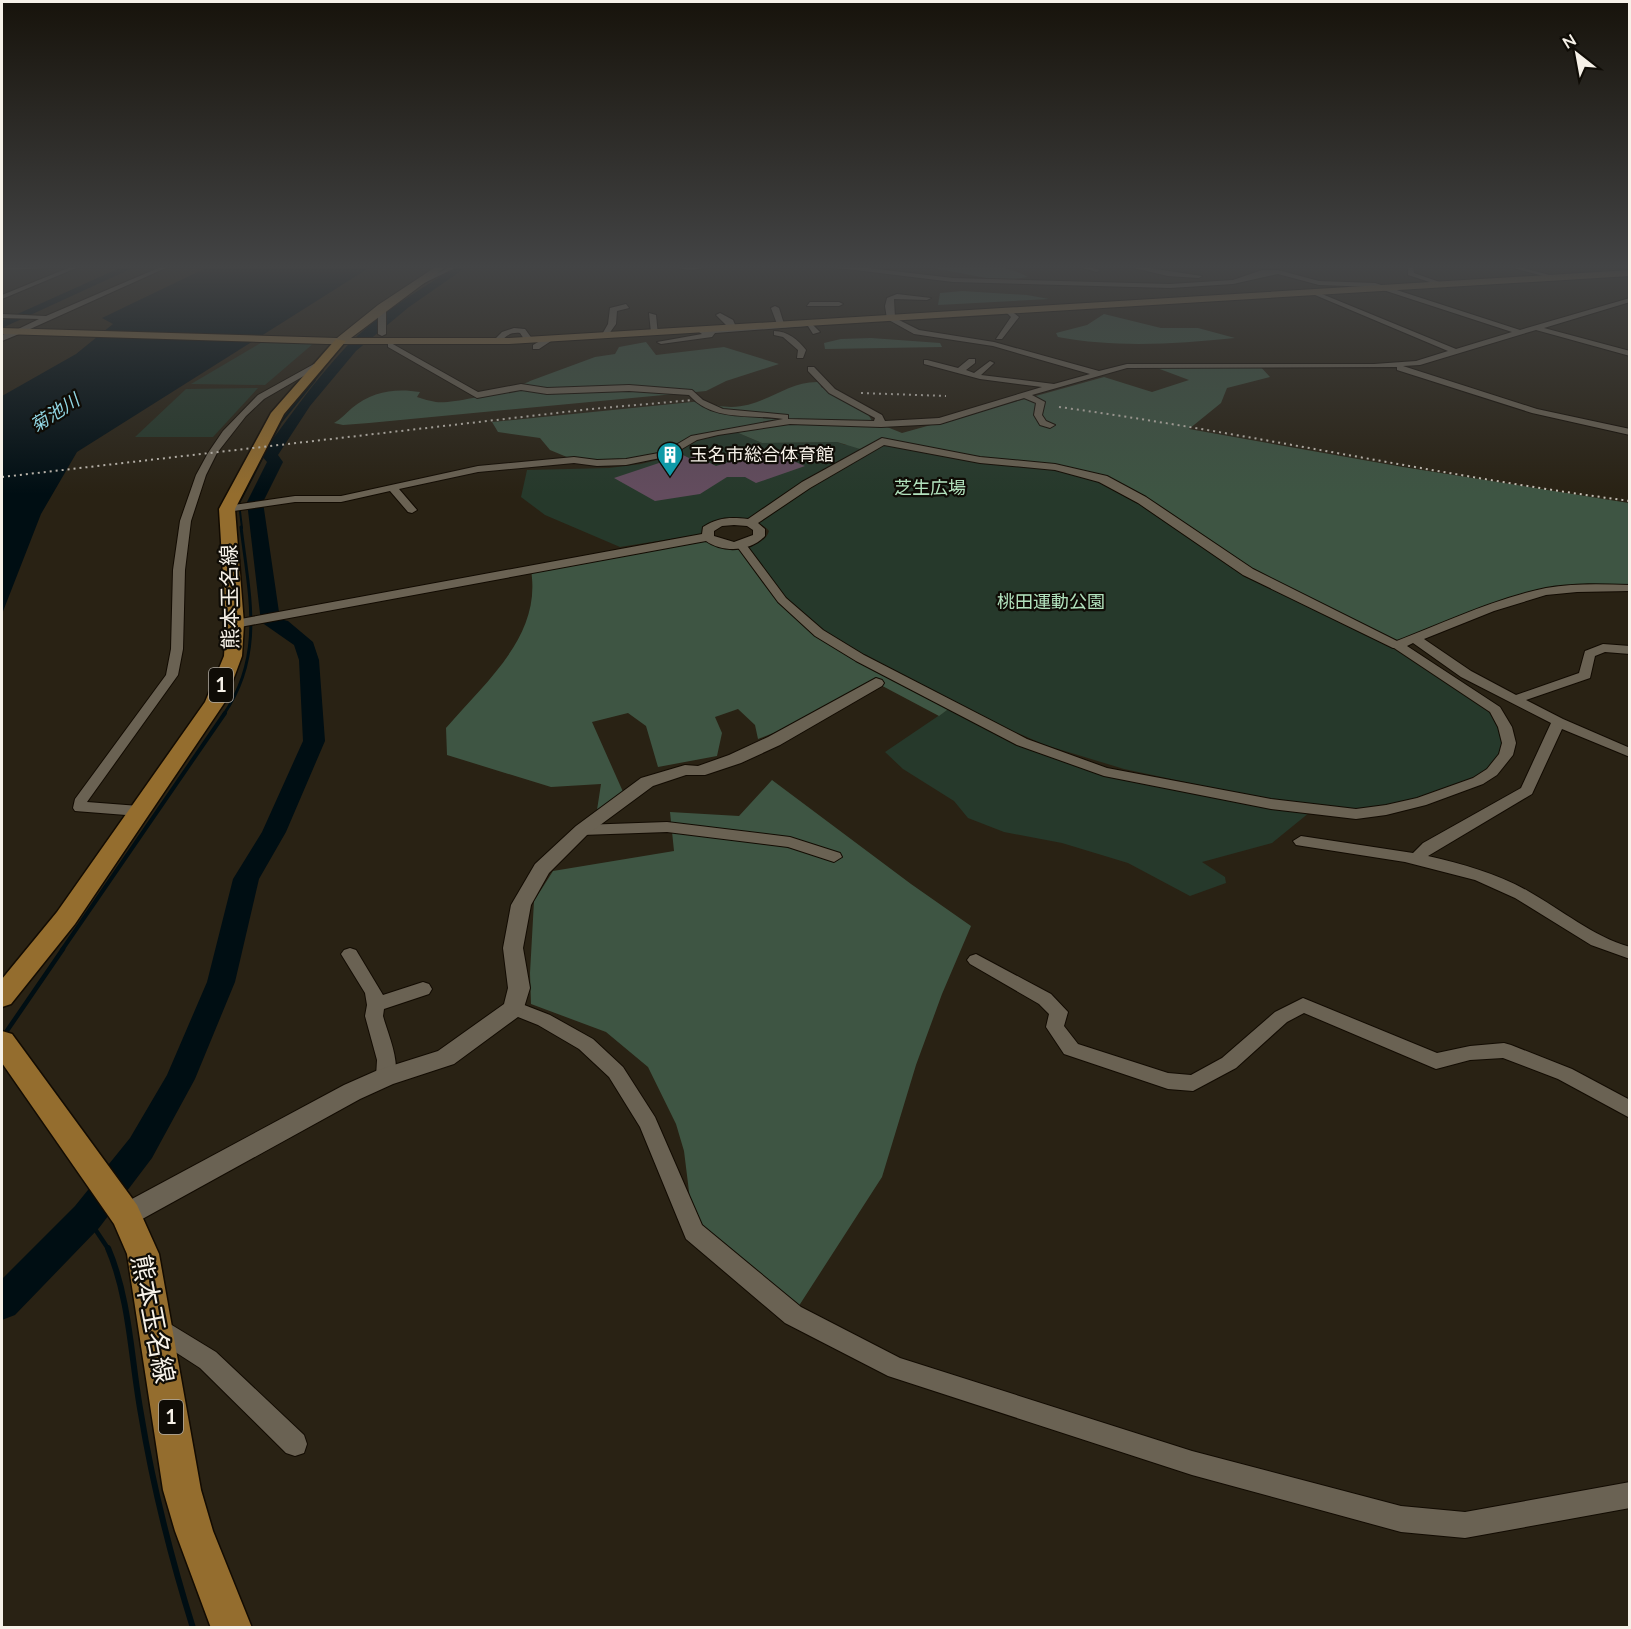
<svg xmlns="http://www.w3.org/2000/svg" width="1631" height="1629" font-family="Lato,'Noto Sans JP',sans-serif">
<style>
.green{fill:#26392b}
.forest{fill:#3e5543}
.water{fill:#000e13}
.lines{fill:none;stroke-linecap:round;stroke-linejoin:round}
.stream-far5{stroke:#000e13;stroke-width:1.5}
.stream-far4{stroke:#000e13;stroke-width:2}
.stream-far3{stroke:#000e13;stroke-width:3}
.stream-far2{stroke:#000e13;stroke-width:4}
.stream-far1{stroke:#000e13;stroke-width:4.5}
.stream{stroke:#000e13;stroke-width:6}
.river{fill:#000e13;fill-rule:evenodd}
.building{fill:#634c5e}
.minor-casing{stroke:#120b02;stroke-width:2}
.tertiary-casing{stroke:#120b02;stroke-width:2}
.secondary-casing{stroke:#120b02;stroke-width:2}
.primary-casing{stroke:#120b02;stroke-width:3}
.minor{fill:#6a6253;fill-rule:evenodd}
.tertiary{fill:#6a6253;fill-rule:evenodd}
.secondary{fill:#7f6741;fill-rule:evenodd}
.primary{fill:#946d2e;fill-rule:evenodd}
.rail{stroke:#c5bfb5;stroke-width:2;stroke-dasharray:2 4;stroke-linecap:butt}
.labels{text-anchor:middle;stroke-width:4.5;stroke-linejoin:round;paint-order:stroke}
.far-water-label{font-size:18px;font-style:italic;fill:#91d6e3;stroke:#0f0c06}
.far-poi-label{font-size:18px;fill:#f6f1e8;stroke:#0f0c06;text-anchor:start}
.far-park-label{font-size:18px;fill:#b2e2bd;stroke:#0f0c06}
.shield{fill:#0f0c06;stroke:#b1aca4;stroke-width:1.5}
.shield-label{font-size:20px;font-weight:bold;fill:#f6f1e8}
.street-label{font-size:21px;fill:#f6f1e8;stroke:#0f0c06}
.near-street-label{font-size:26px;fill:#f6f1e8;stroke:#0f0c06}
</style>
<rect width="100%" height="100%" fill="#292214"/>
<g class="green">
<path d="M264 341 314 343 265 385 191 384Z"/>
<path d="M258 388 213 437H135L186 389Z"/>
<path d="M736 432 762 443 837 442 845 445 884 444 1088 474 1398 645 1499 717 1509 743 1492 772 1421 802 1356 814 1270 800 1124 769 1045 745 871 669 800 617 746 547C756 544 766 541 769 531 757 515 706 512 702 534L620 547 545 515 521 497 527 470 609 468 641 464 670 457 694 438Z"/>
<path d="M953 706 1019 739 1104 772 1315 808 1272 843 1202 862 1225 877 1226 883 1190 896 1128 863 1062 843 1004 832 968 818 954 801 903 769 885 752Z"/>
</g>
<g class="forest">
<path d="M923 266C956 266 999 260 1028 277L1002 281Z"/>
<path d="M962 291 1027 295 1049 299 938 305 940 293Z"/>
<path d="M1104 314 1161 328H1198L1235 338C1175 344 1117 348 1058 337L1056 333 1087 325Z"/>
<path d="M871 338 940 343 942 347 825 349 824 343 841 339Z"/>
<path d="M646 342 656 355 724 347 779 364 726 381 706 391 369 423 343 425 334 423C341 419 346 413 352 408 372 391 396 388 420 392L417 397C423 399 430 401 436 402 452 405 516 389 530 381L595 357 615 354 619 347Z"/>
<path d="M1258 364 1270 377 1227 388 1221 403 1189 429 1403 467 1629 503V589L1545 593 1398 645 1248 572 1153 507 1088 474 884 444 870 452 837 442 762 443 736 432 694 438 667 454 626 462 574 460 550 450 540 438 498 432 492 422 702 401C756 422 778 380 820 382L821 387 868 414 872 421 902 433 1104 377 1152 392 1189 380 1149 365Z"/>
<path d="M704 538 737 546 809 625 954 705 939 716 873 681 781 730 758 739 755 725 738 709 715 717 722 733 717 756 658 767 646 726 628 713 592 722 624 794 597 810 601 784 551 787 447 755 446 728C486 681 542 636 531 570Z"/>
<path d="M772 780 911 884 971 926 942 994 916 1065 882 1177 793 1315 694 1232 684 1151 676 1124 648 1067 606 1032 531 1004 530 973 534 901 553 871 674 851 670 812 739 816Z"/>
</g>
<path class="water" d="M210 266H372L77 452 41 514 2 614V396L76 354 113 324 102 318Z"/>
<g class="lines">
<path class="stream-far5" d="M313 382 323 370"/>
<path class="stream-far4" d="M242 528 239 503 281 422 315 380"/>
<path class="stream-far3" d="M224 714C265 654 249 595 241 527"/>
<path class="stream-far2" d="M62 950 225 713"/>
<g class="stream-far1">
<path d="M2 1038 63 949"/>
<path d="M87 1217 109 1250"/>
</g>
<path class="stream" d="M108 1248C130 1299 131 1360 141 1414 153 1487 171 1558 193 1628"/>
<g class="river">
<path d="M124 266H137L2 328V321Z"/>
<path d="M457 266H468L409 307 356 351 310 406 278 455 283 462 263 502 280 619 288 621 313 642 319 660 325 741 286 832 259 879 235 982 195 1079 152 1158 99 1228 15 1315 2 1320V1279L75 1206 130 1138 167 1075 207 982 233 879 262 832 303 741 299 660 294 645 261 622 247 502 267 462 261 455C288 419 314 381 346 347 377 315 419 290 457 266Z"/>
</g>
</g>
<path class="building" d="M767 450 805 466 756 483 745 477H727L700 494 655 501 614 478 683 455 689 458 696 456 716 466Z"/>
<g class="lines">
<defs>
<g id="minor">
<path d="M73 266H81L2 299V295Z"/>
<path d="M163 266H170L19 334 12 332 39 319 2 318V314L46 316Z"/>
<path d="M452 266H459L418 286 413 285Z"/>
<path d="M663 266H717L691 270Z"/>
<path d="M798 266H851L953 278 1170 284 1233 280 1262 270H1278L1319 281 1375 283 1520 330 1630 298V302L1544 328 1630 351V356L1536 330 1420 365 1403 366 1537 409 1630 429V435L1532 413 1397 370V367L1127 368 1032 395 1045 402 1042 415 1046 421 1055 425 1050 428 1040 425 1034 415 1036 403 1024 398 940 424 881 427 790 424 718 435 697 440 670 456 626 465 597 466 574 463 478 472 399 489 417 510 412 513 408 512 390 491 341 502H295L227 512 222 509 227 506 295 496H341L478 466 574 457 597 460 626 459 664 452 691 436 783 419C751 414 713 422 689 395L629 391 547 394 521 390 477 398 388 347V343H391L478 392 521 384 547 388 629 385 692 390 703 400 723 409 788 415V419L874 421 875 418 829 393 808 371V367H814L835 389 882 415 885 421 939 418 1042 387 980 379 924 364V360H927L958 368 969 359H975V363L966 370 974 373 990 361 994 363 981 375 1054 384 1090 374 993 346 914 334 887 319 885 306 887 298 897 294 931 298 927 300 894 299 895 318 919 330 994 342 1099 371 1127 364H1374L1416 361 1448 351 1315 295 1317 292 1456 349 1512 332 1374 287 1319 285 1278 274 1233 284 1170 288 953 282 847 269Z"/>
<path d="M1075 266H1085L1100 270 1097 272Z"/>
<path d="M1125 266H1136L1202 276 1199 278 1168 276Z"/>
<path d="M1404 266H1413L1414 273 1448 285 1445 287 1408 275V268Z"/>
<path d="M1506 266H1515L1561 278 1558 280Z"/>
<path d="M5 267 46 266 49 268 3 270Z"/>
<path d="M810 302H839L843 304 839 306H807Z"/>
<path d="M626 304 629 308 617 311 616 324 606 338H600L608 324 610 308Z"/>
<path d="M382 305 386 307V334L382 336 378 334V307Z"/>
<path d="M775 306 779 308 784 324 810 322 820 332 813 334 808 326 715 333 712 337 661 344 657 342 702 334 699 332 729 328 716 315 720 313 733 320 736 327 777 324 771 308Z"/>
<path d="M1010 310 1019 317 1002 339H996L1011 317 1006 312Z"/>
<path d="M649 313 656 315 658 335 651 333Z"/>
<path d="M514 328 525 329 533 340 526 342 520 333C510 332 505 336 499 344L492 342 502 332Z"/>
<path d="M774 331C788 331 798 340 806 350L803 358H797L798 350 783 337 774 335Z"/>
<path d="M547 337 554 339 539 349H533V345Z"/>
<path d="M314 364 321 366 264 399 246 416 217 453 206 475 191 521 185 570 183 649 178 675 87 802 139 806 146 811 139 816 75 811 73 808 75 799 166 675 171 649 173 570 180 521 196 475 208 453 223 431 258 395Z"/>
<path d="M741 542 745 543 786 598 823 630 864 655 1027 739 1107 768 1271 799 1356 809 1386 805 1417 798 1473 778 1487 769 1499 754 1502 743 1498 727 1490 712 1394 648V642C1444 623 1493 599 1546 588 1574 583 1602 584 1630 585V591L1577 592 1546 595 1494 611 1424 639 1471 671 1516 695 1579 673 1585 651 1603 644 1630 646V654L1605 652 1595 656 1590 678 1526 700 1563 719 1630 748V757L1562 729 1532 794 1428 856C1463 864 1498 874 1528 891 1562 910 1592 936 1630 947V959L1591 945 1515 898 1475 880 1405 862 1296 845 1293 841 1301 836 1413 853 1423 843 1521 788 1551 723 1461 677 1413 643 1407 646 1500 707 1512 727 1516 743 1513 755 1497 775 1483 784 1426 805 1386 815 1356 819 1271 809 1104 776 1017 745 856 661 815 636 778 602 736 545Z"/>
<path d="M667 822 790 837 840 853 842 857 834 862 788 847 667 832 582 835 574 830 582 825Z"/>
<path d="M350 948 356 950 383 995 423 982 429 984 432 989 429 994 384 1009 383 1016C388 1035 402 1064 393 1082L386 1085 379 1082 376 1077 377 1060 365 1016 367 1005 365 993 341 954 344 950Z"/>
<path d="M976 954 1051 994 1068 1012 1064 1026 1078 1044 1168 1073 1191 1075 1222 1058 1275 1012 1303 998 1437 1053 1470 1046 1504 1043 1511 1045 1572 1069 1630 1100V1118L1558 1079 1503 1058 1470 1060 1436 1069 1304 1013 1287 1022 1236 1068 1193 1091 1168 1089 1064 1054 1046 1027 1049 1014 1039 1004 970 964 967 960 970 956Z"/>
<path d="M514 1001 550 1015 593 1039 623 1067 655 1117 702 1225 801 1307 900 1358 1192 1451 1401 1506 1465 1512 1630 1482V1508L1465 1538 1401 1532 1192 1475 888 1376 785 1323 686 1239 640 1127 609 1077 579 1049 538 1025 508 1013 505 1008 508 1003Z"/>
<path d="M157 1316 216 1352 304 1435 307 1444 304 1453 295 1456 286 1453 200 1368 149 1335 146 1327 149 1319Z"/>
</g>
<g id="tertiary">
<path d="M16 329 19 330V334L2 341V335Z"/>
<path d="M882 438 980 457 1055 464 1107 476 1146 497 1253 569 1405 645 1403 648H1393L1243 575 1138 503 1099 482 1055 470 980 463 884 445 810 488 758 523 765 529V536C751 552 723 553 706 541L235 628 228 624 235 620 702 534 703 527C718 517 731 517 748 519L802 482ZM734 525 747 526 753 530V535L734 542 714 536V531L722 526Z"/>
<path d="M876 678 882 680 884 683 882 686 780 745 741 763 705 775H686L653 786 588 834 549 873 531 905 523 948 530 988 522 1014 454 1064 393 1084 360 1099 135 1223 126 1226 117 1223 113 1215 117 1207 344 1085 378 1070 438 1051 504 1004 508 988 503 948 511 905 535 864 576 826 641 778 685 765 698 766 729 755 768 737Z"/>
</g>
<path id="secondary" d="M437 266H447L351 338H509L1630 270V276L509 344H326L2 334V328L337 338 378 305Z"/>
<g id="primary">
<path d="M336 339 346 341 284 414 235 509 244 624 242 656 225 702 75 924 11 1004 2 1007V979L57 912 205 702 224 656 226 624 219 509 271 413Z"/>
<path d="M2 1031 12 1034 137 1205 159 1254 201 1490 213 1531 252 1628H211L175 1531 163 1490 127 1254 114 1224 2 1063Z"/>
</g>
</defs>
<use href="#minor" class="minor-casing"/>
<use href="#tertiary" class="tertiary-casing"/>
<use href="#secondary" class="secondary-casing"/>
<use href="#primary" class="primary-casing"/>
<use href="#minor" class="minor"/>
<use href="#tertiary" class="tertiary"/>
<use href="#secondary" class="secondary"/>
<use href="#primary" class="primary"/>
<g class="rail">
<path d="M861 393 946 396"/>
<path d="M1059 407C1250 433 1439 476 1630 501"/>
<path d="M2 477 591 409 693 400"/>
</g>
</g>
<linearGradient id="sky" x2="0" y2="1"><stop stop-color="#17130b"/><stop offset="0.54" stop-color="#434445"/><stop offset="1" stop-color="#434445" stop-opacity="0"/></linearGradient>
<rect width="1631" height="494" fill="url(#sky)"/>
<defs>
<symbol id="building-pin" viewBox="-11 -11 22 30"><path d="M0 17L-7.5 6A9.5 9.5 0 1 1 7.5 6Z" fill="#0f9aa8" stroke="#0f0c06"/><path d="M-4-6H4V6H1V3H-1V6H-4ZM-2.5-4.3h1.7v1.8h-1.7ZM.8-4.3h1.7v1.8H.8ZM-2.5-1h1.7V.8h-1.7ZM.8-1h1.7V.8H.8Z" fill="#fff"/></symbol>
</defs>
<g fill-rule="evenodd">
<use href="#building-pin" x="655" y="440" width="30" height="40"/>
</g>
<g class="labels">
<g class="far-water-label">
<text transform="translate(55 413) rotate(-33)" y="6">菊池川</text>
</g>
<g class="far-poi-label">
<text x="690" y="461">玉名市総合体育館</text>
</g>
<g class="far-park-label">
<text x="930" y="494">芝生広場</text>
<text x="1051" y="608">桃田運動公園</text>
</g>
<g class="shield">
<rect x="209" y="668" width="24" height="34" rx="4.5"/>
<rect x="159" y="1400" width="24" height="34" rx="4.5"/>
</g>
<g class="shield-label">
<text x="221" y="692">1</text>
<text x="171" y="1424">1</text>
</g>
<g class="street-label">
<text transform="translate(230 597) rotate(-91)" y="7">熊本玉名線</text>
</g>
<g class="near-street-label">
<text transform="translate(153 1319) rotate(79)" y="9">熊本玉名線</text>
</g>
</g>
<rect width="1631" height="1629" fill="none" stroke="#f6f1e8" stroke-width="6"/>
<g transform="translate(1577 54) rotate(329)" stroke="#0f0c06" stroke-width="4.5" paint-order="stroke">
<path d="M0-4.5L10 22L0 15L-10 22Z" fill="#f6f1e8"/>
<text y="-9" font-size="16" font-weight="bold" text-anchor="middle" fill="#f6f1e8">N</text>
</g>
</svg>
